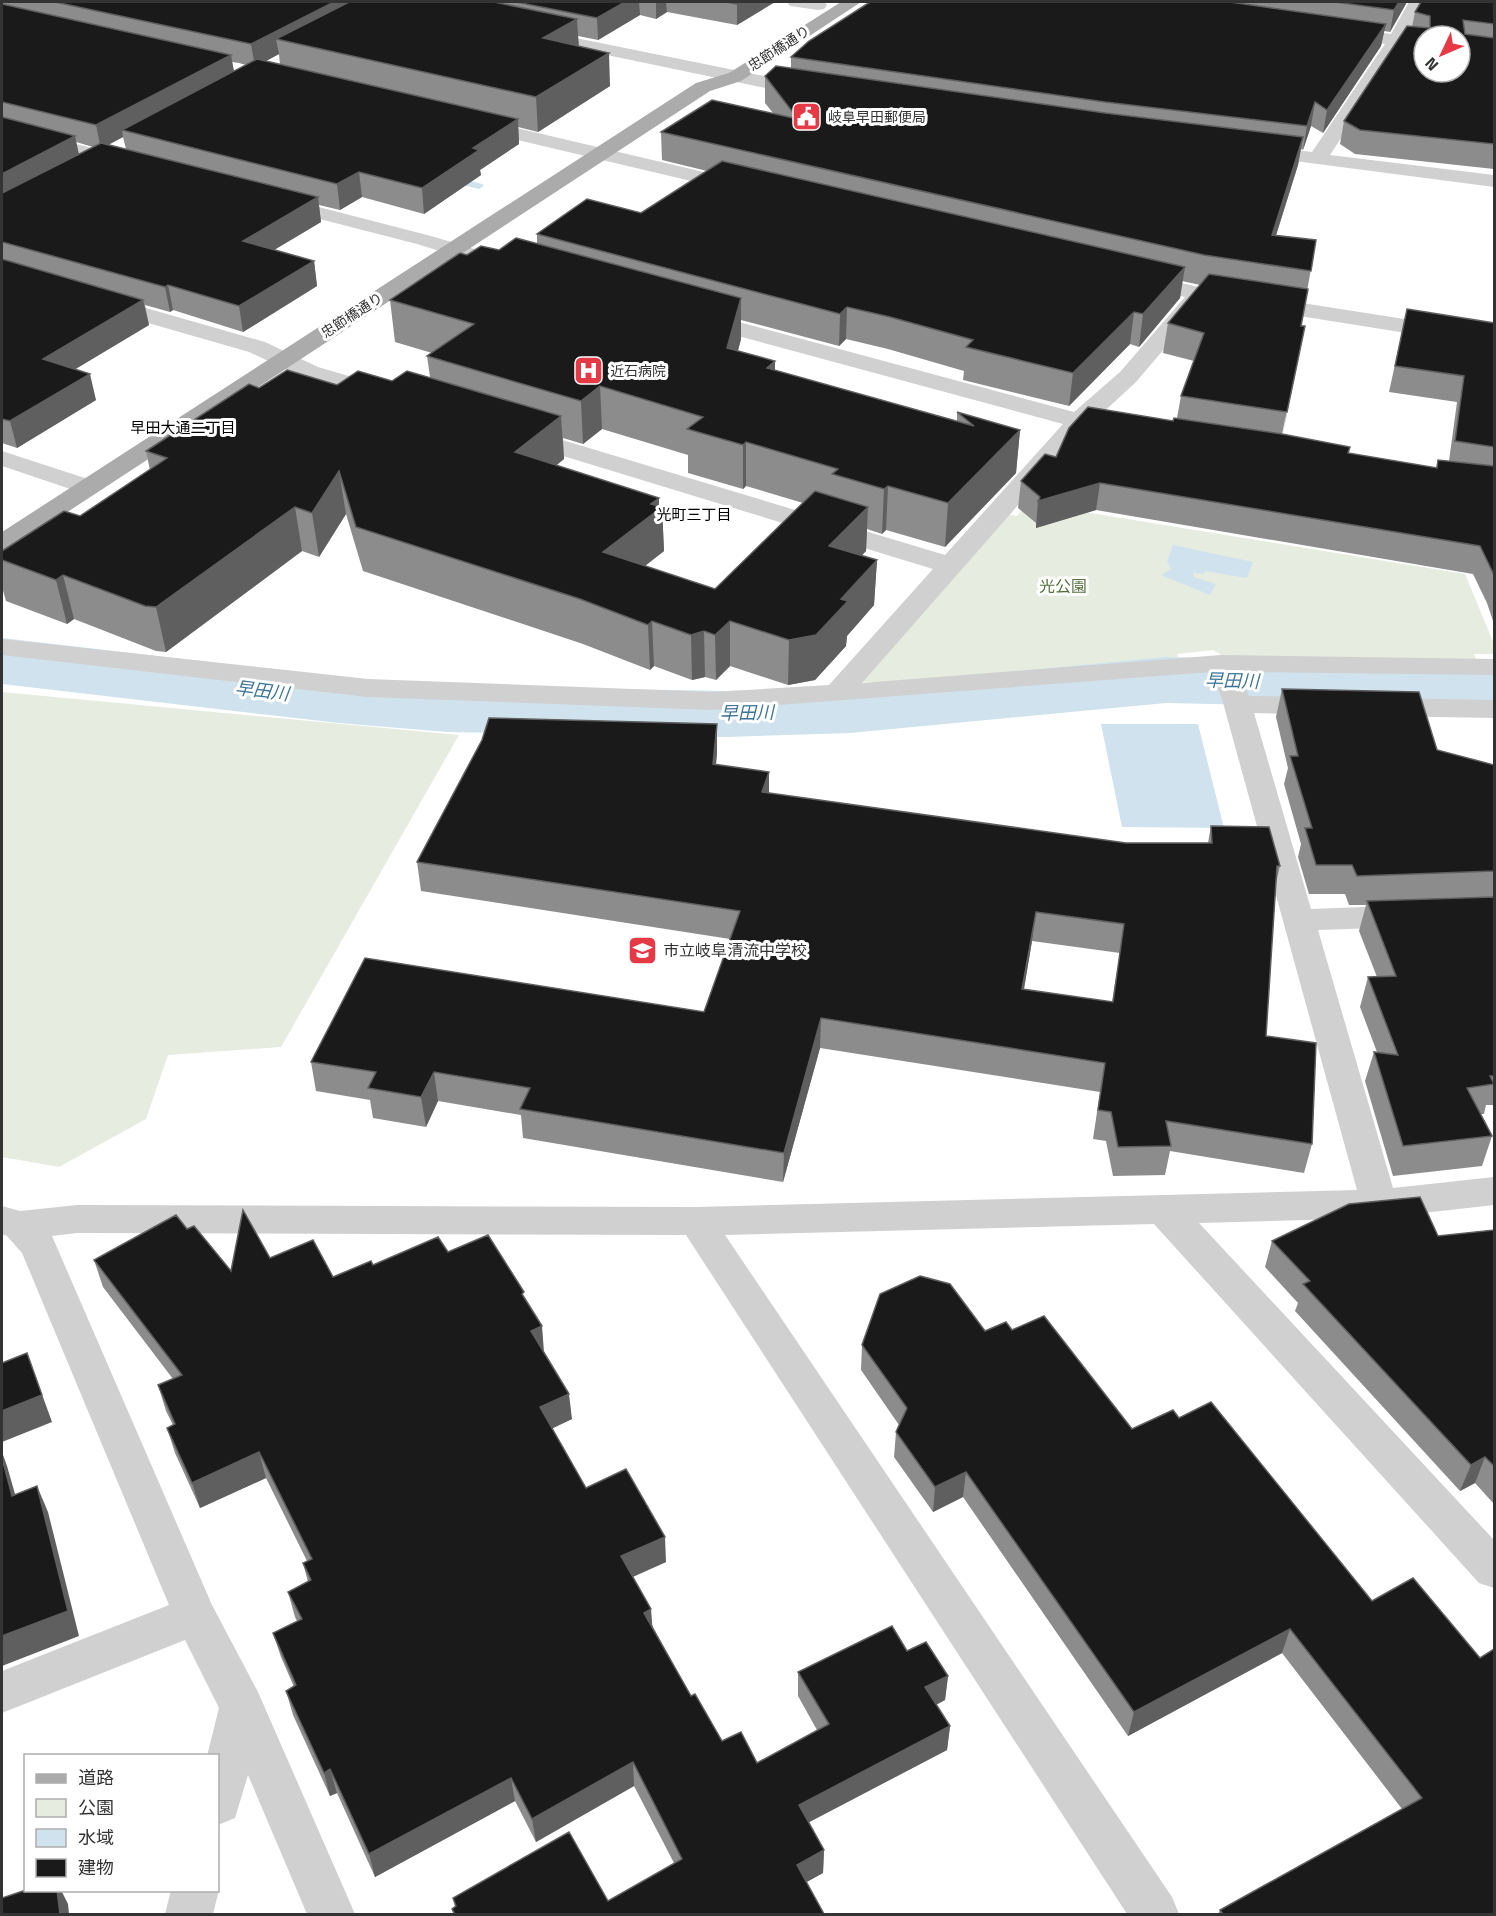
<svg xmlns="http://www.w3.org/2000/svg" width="1496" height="1916" font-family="'Titillium Web','Noto Sans JP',sans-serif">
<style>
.green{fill:#e6ecdf}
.water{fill:#cfe2ee}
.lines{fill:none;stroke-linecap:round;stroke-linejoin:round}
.stream{fill:#cfe2ee;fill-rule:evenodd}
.river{fill:#cfe2ee;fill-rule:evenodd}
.minor{fill:#d0d0d0;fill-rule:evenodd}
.major{fill:#ababab;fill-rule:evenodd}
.wall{fill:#8c8c8c;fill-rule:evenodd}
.shaded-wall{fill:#5f5f5f}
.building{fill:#1a1a1a;stroke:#5f5f5f;stroke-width:1.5;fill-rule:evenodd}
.labels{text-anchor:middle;stroke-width:6;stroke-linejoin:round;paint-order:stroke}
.far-street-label{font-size:14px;fill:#333;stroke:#fff}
.far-poi-label{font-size:14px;fill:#333;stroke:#fff;text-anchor:start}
.far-neighbourhood-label{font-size:15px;fill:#000;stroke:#fff}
.park-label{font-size:16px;fill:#56703f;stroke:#fff}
.poi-label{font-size:16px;fill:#333;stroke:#fff;text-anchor:start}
.water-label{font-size:18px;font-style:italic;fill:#3f7597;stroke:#fff}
</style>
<rect width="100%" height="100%" fill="#fff"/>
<g class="green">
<path d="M1029 503 1465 574 1494 644V654H1474L1477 662H1234L1213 650 1177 654 1179 659 1042 678 833 683 998 513 1017 516Z"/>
<path d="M2 692 459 735 281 1047 168 1055 146 1119 59 1167 2 1157Z"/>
</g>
<g class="water">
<path d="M1173 545 1253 562 1247 578 1205 571 1204 574 1194 573 1193 577 1216 584 1210 595 1161 575 1171 569 1167 561Z"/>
<path d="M1101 724H1198L1224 828 1122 827Z"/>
</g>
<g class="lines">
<path class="stream" d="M450 176 482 184 484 186 479 189 447 181 445 179Z"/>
<path class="river" d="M2 638 339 677 447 686 726 691 850 687 1166 657 1494 664V710L1166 703 850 733 726 737 447 732 339 723 2 684Z"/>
<g class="minor">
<path d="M787 2H824L827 5 824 9 818 10 790 6Z"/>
<path d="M1409 2H1426L1407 36 1424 39V49L1401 46 1330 155 1494 175V187L1248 155 1245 151 1248 147 1255 145 1312 152 1385 44 1340 37 1334 36 1331 32 1334 28 1340 27 1391 34Z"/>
<path d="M536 30 809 85 816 87 818 91 816 95 809 97 530 39 527 35 530 31Z"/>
<path d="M474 118 742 181 749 183 752 187 749 191 742 193 467 128 464 124 467 120Z"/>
<path d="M2 125 135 159 138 163 135 167 128 169 2 137Z"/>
<path d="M276 196 431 236 518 262 521 267 518 272 510 273 417 244 269 206 266 202 269 198Z"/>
<path d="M1137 273 1199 287 1494 333V347L1205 301 1136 382 1098 417 1128 422 1131 427 1128 432 1119 434 1085 429 862 683 1221 655 1494 659V675L1239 672 1249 696 1322 697 1332 700 1336 706 1332 712 1322 715 1254 713 1311 909 1494 902V924L1318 930 1393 1188 1494 1177V1205L1379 1218 1199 1223 1494 1540V1588L1479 1583 1154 1224 725 1235 1172 1897 1179 1914H1127L686 1235 77 1233 52 1236 212 1605 258 1692 355 1914H307L248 1775 235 1818 218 1825V1756H207L219 1708 185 1640 2 1713V1671L169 1605 22 1253 7 1236 2 1234V1206L20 1211 77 1205 696 1207 1357 1190 1222 699 1211 672 712 710 368 697 2 655V639L368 679 712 692 829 685 933 569 511 440 508 435 511 430 520 428 529 430 945 555 1063 424 690 323 687 318 690 313 698 311 1074 412 1120 372 1185 297 1129 285 1126 280 1129 275Z"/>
<path d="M104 296 265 342 318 367 393 389 397 394 393 399 385 401 302 377 249 352 96 308 93 303 96 298Z"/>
<path d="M2 451 97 482 101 487 97 492 88 495 2 466Z"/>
<path d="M1379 698 1494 700V718L1379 716 1369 713 1365 707 1369 701Z"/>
<path d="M218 1886 219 1890 213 1914H165L171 1890H218Z"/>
</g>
<path class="major" d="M841 2H861L741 81 710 91 11 549 2 551V532L696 83 729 73Z"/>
</g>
<g class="wall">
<path d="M2 2H775L737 25 667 12 656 19 640 15 598 40 578 36 579 46 610 86 538 132 518 127 519 144 480 170 481 175 424 214 362 197 340 210 319 205 321 222 274 250 314 261 317 286 243 332 173 310 170 312 145 305 149 325 75 369 96 400 17 448 2 443ZM279 54 280 65 265 61H266ZM232 62 239 63 246 65 234 71ZM123 137 126 149 108 144 119 139ZM76 142 93 147 79 154Z"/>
<path d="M870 2H1407L1390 32 1384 31 1381 46 1323 133 1311 126 1303 150 1301 149 1298 165 1276 235 1316 240 1301 326H1305L1282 434 1349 453 1436 468 1438 460 1449 461 1457 402 1389 392 1407 309 1494 323V624L1487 603 1473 574 1096 510 1036 528V523L1018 508 1021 481 1056 457 1173 421 1177 418 1181 396 1194 361 1163 353 1168 323 1200 285 1182 281 1180 298 1139 347 1130 344 1069 406 963 380 964 371 888 349 846 339 839 346 741 320V339L738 351 775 371 957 421V412L1020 430 1016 473 945 547 886 530 882 534 867 529 866 551 861 556 877 560 874 605 847 636 846 646 815 680 788 685 730 666 716 680 705 677 692 680 654 666 650 670 583 644 363 571 346 514 319 557 302 551 166 652 156 651 74 619 67 624 6 601 2 587V551L80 516 150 470 146 451 259 388 392 381 430 377 427 356 432 353 395 342 390 300 467 255 537 244V234L641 213 707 171 662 160 661 132 773 113 765 103V76L791 68V57ZM602 429 688 455V473L743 489 746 486 803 503 715 589 645 566 664 551 662 507 557 465 564 459 563 438 583 444Z"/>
<path d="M1494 2V169L1355 154 1340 144 1344 121 1412 27 1415 12Z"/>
<path d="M1282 689 1437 750 1494 765V1105H1486L1484 1114H1481L1492 1136 1482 1166 1393 1176 1365 1081 1374 1052H1377L1360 1007 1368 977H1377L1359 931 1366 905H1349L1345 894H1309L1298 857 1301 844 1284 784 1288 768 1276 717Z"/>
<path d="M717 753 716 765 769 772V793L1126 843H1208L1211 826 1280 866 1276 883 1266 1036 1312 1144 1304 1173 1170 1151 1165 1175 1113 1176 1106 1141 1093 1139 1100 1092 820 1048 783 1182 523 1138 521 1115 438 1101 426 1127 373 1118 370 1100 316 1091 311 1062 704 1012 730 939 421 891 417 862ZM1032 941 1120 953 1112 1002 1024 989Z"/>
<path d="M187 1229 231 1271 270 1258 333 1277 373 1265 448 1252 525 1300 544 1352 572 1419 552 1428 586 1488 666 1562 633 1577 653 1627 691 1696 722 1741 757 1763 817 1730 798 1696V1672L907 1651 948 1676 945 1700 936 1705 950 1726 947 1750 809 1822 824 1850 823 1873 806 1882 824 1914H453L452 1909 455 1907 453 1898 608 1901 674 1863 634 1786 536 1842 515 1801 375 1877 337 1793 330 1796 293 1715 286 1691 294 1687 281 1657 273 1633 297 1621 295 1617 288 1592 308 1582 303 1563 307 1561 266 1478 200 1508 175 1453 167 1428 173 1425 166 1411 158 1385 173 1379 103 1287 94 1260Z"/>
<path d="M1494 1230V1504L1475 1483 1460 1491 1295 1311 1298 1303 1265 1267 1272 1241 1438 1236Z"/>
<path d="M1012 1330 1132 1429 1179 1418 1211 1402 1494 1914H1218L1220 1910 1402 1809 1282 1653 1128 1736 963 1497 933 1512 894 1457 896 1432 899 1425 861 1370 862 1345 985 1331Z"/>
</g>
<g class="shaded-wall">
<path d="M334 2H370L276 39 279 54 255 67 251 44Z"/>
<path d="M625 2H639L640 15 598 40 597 18Z"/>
<path d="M656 2H666L667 12 656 19Z"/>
<path d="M741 2H775L737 25V4Z"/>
<path d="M1399 2H1407L1390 32 1394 10Z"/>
<path d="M577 19 579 51 543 38Z"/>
<path d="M1386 24 1381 46 1323 133 1327 110Z"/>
<path d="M609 53 610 86 538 132 536 97Z"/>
<path d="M231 55 235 78 122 130 123 137 101 149 96 125Z"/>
<path d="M1315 102 1311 126 1303 150 1307 126Z"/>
<path d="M518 119 519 144 480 170 481 175 424 214 422 188 473 148Z"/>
<path d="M75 136 80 160 2 201V174Z"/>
<path d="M1303 137 1298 165 1267 264 1272 235Z"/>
<path d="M359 172 362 197 340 210 337 184Z"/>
<path d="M318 197 321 222 247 266 243 241Z"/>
<path d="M314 261 317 286 243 332 239 306Z"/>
<path d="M1185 267 1180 298 1139 347 1143 314Z"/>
<path d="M168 285 173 310 170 312 165 287Z"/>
<path d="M741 298V339L727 390V348Z"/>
<path d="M143 300 149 325 49 385 43 359Z"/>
<path d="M847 307 846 339 839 346 840 314Z"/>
<path d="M1134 312 1130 344 1069 406 1073 373Z"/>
<path d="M1305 326 1299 356 1281 442 1287 412Z"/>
<path d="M775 361V404L767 368Z"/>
<path d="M90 374 96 400 17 448 10 421Z"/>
<path d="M600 386 602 429 583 444 581 401Z"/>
<path d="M561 416 564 459 518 495 515 452Z"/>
<path d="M1020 430 1016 473 945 547 948 503Z"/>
<path d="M746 442V486L743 489V445Z"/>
<path d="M339 471 346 514 319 557 312 513Z"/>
<path d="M1100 483 1096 510 1036 528 1038 501Z"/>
<path d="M888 486 886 530 882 534 884 489Z"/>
<path d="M659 498V510L662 507 664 551 605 597 603 552 651 504Z"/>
<path d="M295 507 302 551 166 652 156 607Z"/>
<path d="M868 507 866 551 828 591 829 546Z"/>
<path d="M877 560 874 605 847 636 846 646 815 680 788 685 789 640 841 599Z"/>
<path d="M63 575 74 619 67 624 56 580Z"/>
<path d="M652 621 654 666 650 670 648 625Z"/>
<path d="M730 621V666L716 680 715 635Z"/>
<path d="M704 631 705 677 692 680 691 635Z"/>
<path d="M717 724V753L713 793V764Z"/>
<path d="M769 772V801L762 792Z"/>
<path d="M1036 912 1032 941 1019 1018 1022 989Z"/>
<path d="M821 1018 820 1048 783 1182 784 1153Z"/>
<path d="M434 1072 438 1101 426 1127 421 1097Z"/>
<path d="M542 1326 544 1352 531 1331Z"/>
<path d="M27 1353 52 1422 2 1442V1411Z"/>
<path d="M569 1394 572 1419 543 1433 540 1407Z"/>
<path d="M2 1452 7 1466 23 1522 12 1496 2 1458Z"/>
<path d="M259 1452 266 1478 200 1508 192 1483Z"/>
<path d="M1485 1457 1475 1483 1460 1491 1471 1465Z"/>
<path d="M966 1472 963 1497 933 1512 935 1487Z"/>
<path d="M37 1486 48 1512 79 1636 2 1666V1636Z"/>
<path d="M665 1537 666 1562 623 1581 621 1556Z"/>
<path d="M651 1609 653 1634 644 1613Z"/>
<path d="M1290 1629 1282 1653 1128 1736 1134 1712Z"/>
<path d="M948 1676 945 1700 922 1712 925 1687Z"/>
<path d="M950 1726 947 1750 798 1828 799 1805Z"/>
<path d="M633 1762 634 1786 536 1842 532 1819Z"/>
<path d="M330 1769 337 1793 330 1796 324 1773Z"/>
<path d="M511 1778 515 1801 375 1877 369 1854Z"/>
<path d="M824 1850 823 1873 796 1888 797 1865Z"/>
<path d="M57 1890H61L68 1904 69 1914H60Z"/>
</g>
<g class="building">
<path d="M55 2H334L251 44Z"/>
<path d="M349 2H494L577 19 543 38 609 53 536 97 276 39Z"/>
<path d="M516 2H625L597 18Z"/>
<path d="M726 2H741L737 4Z"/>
<path d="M870 2H1230L1386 24 1327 110 1315 102 1307 126 1105 102 791 57 809 41Z"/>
<path d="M1335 2H1399L1394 10Z"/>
<path d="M1421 2H1494V24L1463 20 1465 34 1494 38V144L1360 130 1344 121 1407 26 1430 28V16L1415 12ZM1424 36H1460V72H1424Z"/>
<path d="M2 4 231 55 96 125 2 102Z"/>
<path d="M257 59 518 119 473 148 479 150 422 188 359 172 337 184 122 130Z"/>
<path d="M776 66 1105 113 1303 137 1272 235 1316 240 1311 271 1204 255 661 132 712 100 798 119 765 76Z"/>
<path d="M2 117 75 136 2 174Z"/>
<path d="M101 143 318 197 243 241 314 261 239 306 168 285 165 287 2 242V193Z"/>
<path d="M722 161 1185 267 1143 314 1134 312 1073 373 966 347 973 340 890 317 847 307 840 314 537 234 587 199 641 213Z"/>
<path d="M516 238 741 298 727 348 775 361 767 368 974 426 957 412 1020 430 948 503 888 486 884 489 832 474 838 469 746 442 743 445 687 429 703 417 600 386 581 401 427 356 474 324 390 300 460 253 467 255 481 246 499 250Z"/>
<path d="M2 259 143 300 43 359 90 374 10 421 2 419Z"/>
<path d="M1209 274 1308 289 1301 326H1305L1287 412 1181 396 1204 333 1168 323Z"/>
<path d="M1407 309 1494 323V447L1455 441 1464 376 1395 366Z"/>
<path d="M287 370 337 385 358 371 392 381 407 371 561 416 515 452 659 498 651 504 662 507 603 552 715 589 815 491 868 507 829 546 877 560 841 599 848 601 816 635 789 640 730 621 715 635 704 631 691 635 652 621 648 625 580 599 356 527 339 471 312 513 295 507 156 607 145 606 63 575 56 580 2 560V551L64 511 80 516 167 458 146 451 249 384 259 388Z"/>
<path d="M1088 407 1173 421 1174 418 1282 434 1350 447 1348 453 1437 468 1438 460 1494 466V575L1480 546 1100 483 1038 501 1040 497 1021 481 1045 454 1056 457 1069 428Z"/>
<path d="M1282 689 1419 692 1437 750 1494 765V871L1357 876 1352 865H1316L1305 828H1312L1290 756H1298Z"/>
<path d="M489 718 717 724 713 764 769 772 762 792 1126 843H1212L1211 826 1269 827 1280 866H1277L1266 1036 1316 1043 1312 1144 1166 1121 1171 1146 1118 1147 1111 1112 1098 1110 1105 1063 821 1018 784 1153 520 1109 530 1088 434 1072 421 1097 368 1088 376 1072 311 1062 365 958 704 1012 740 911 417 862 482 740ZM1036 912 1124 924 1113 1002 1022 989Z"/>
<path d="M1494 897V1076H1490L1494 1084 1467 1088 1492 1136 1403 1146 1374 1052 1398 1055 1368 977 1396 976 1367 901Z"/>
<path d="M1420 1197 1438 1236 1494 1230V1466L1485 1457 1471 1465 1303 1284 1310 1281 1272 1241 1349 1204Z"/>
<path d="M243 1210 270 1258 313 1240 333 1277 371 1261 373 1265 438 1237 448 1252 488 1235 524 1292 522 1294 542 1326 531 1331 569 1394 540 1407 586 1488 626 1469 665 1537 621 1556 651 1609 644 1613 691 1696 695 1694 722 1741 741 1732 757 1763 829 1724 798 1672 892 1626 907 1651 926 1642 948 1676 925 1687 950 1726 799 1805 824 1850 797 1865 824 1914H455L452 1909 456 1906 453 1898 569 1832 608 1901 682 1859 633 1762 532 1819 511 1778 369 1854 330 1769 324 1773 286 1691 296 1685 273 1633 302 1619 288 1592 311 1580 303 1563 312 1559 259 1452 192 1483 167 1428 175 1424 158 1385 182 1375 94 1260 176 1215 187 1229 194 1226 231 1271Z"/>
<path d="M920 1276 950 1284 985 1331 1006 1322 1012 1330 1044 1316 1132 1429 1173 1410 1179 1418 1211 1402 1372 1601 1413 1578 1480 1658 1494 1649V1914H1223L1220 1910 1422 1798 1290 1629 1134 1712 966 1472 935 1487 896 1432 907 1408 862 1345 880 1294Z"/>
<path d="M27 1353 42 1395 2 1411V1363Z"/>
<path d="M2 1458 12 1496 37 1486 68 1611 2 1636Z"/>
<path d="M26 1890H57L60 1914H2V1898Z"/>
</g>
<defs>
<symbol id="civic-square" viewBox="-11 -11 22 22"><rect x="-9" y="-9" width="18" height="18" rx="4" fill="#e63946" stroke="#fff"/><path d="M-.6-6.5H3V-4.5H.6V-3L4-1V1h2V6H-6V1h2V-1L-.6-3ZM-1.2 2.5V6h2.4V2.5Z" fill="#fff"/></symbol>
<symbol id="hospital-square" viewBox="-11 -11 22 22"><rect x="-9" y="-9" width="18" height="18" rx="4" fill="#e63946" stroke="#fff"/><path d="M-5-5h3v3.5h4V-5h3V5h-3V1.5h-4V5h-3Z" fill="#fff"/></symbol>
<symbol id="school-square" viewBox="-11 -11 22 22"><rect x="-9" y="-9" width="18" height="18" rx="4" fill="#e63946" stroke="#fff"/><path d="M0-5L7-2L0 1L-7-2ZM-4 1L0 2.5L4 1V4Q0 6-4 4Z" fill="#fff"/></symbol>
</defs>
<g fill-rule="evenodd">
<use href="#civic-square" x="790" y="100" width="33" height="33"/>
<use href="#hospital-square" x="572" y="354" width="33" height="33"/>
<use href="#school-square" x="626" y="934" width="33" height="33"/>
</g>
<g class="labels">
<g class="far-street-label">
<text transform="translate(779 48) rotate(-33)" y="5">忠節橋通り</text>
<text transform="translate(352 315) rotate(-33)" y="5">忠節橋通り</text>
</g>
<g class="far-poi-label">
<text x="828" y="122">岐阜早田郵便局</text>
<text x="610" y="376">近石病院</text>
</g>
<g class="far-neighbourhood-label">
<text x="183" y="433">早田大通二丁目</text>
<text x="694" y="520">光町三丁目</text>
</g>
<g class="park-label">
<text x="1063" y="592">光公園</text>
</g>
<g class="poi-label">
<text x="663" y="956">市立岐阜清流中学校</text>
</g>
<g class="water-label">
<text transform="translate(1232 681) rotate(1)" y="6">早田川</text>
<text transform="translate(262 691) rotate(7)" y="6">早田川</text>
<text transform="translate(747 713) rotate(-1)" y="6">早田川</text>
</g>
</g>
<rect width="1496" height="1916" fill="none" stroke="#333333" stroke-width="6"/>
<rect x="24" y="1754" width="195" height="138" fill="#ffffff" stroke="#adadad" stroke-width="1.5"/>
<rect x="36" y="1774" width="30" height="9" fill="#ababab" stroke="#adadad" stroke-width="1.5"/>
<text x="78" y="1784" font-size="18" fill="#333333">道路</text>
<rect x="36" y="1799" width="30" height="18" fill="#e6ecdf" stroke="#adadad" stroke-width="1.5"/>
<text x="78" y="1814" font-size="18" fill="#333333">公園</text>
<rect x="36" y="1829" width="30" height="18" fill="#cfe2ee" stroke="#adadad" stroke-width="1.5"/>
<text x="78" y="1844" font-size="18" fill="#333333">水域</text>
<rect x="36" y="1859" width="30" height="18" fill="#1a1a1a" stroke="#adadad" stroke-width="1.5"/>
<text x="78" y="1874" font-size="18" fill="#333333">建物</text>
<g transform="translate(1442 54) rotate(226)"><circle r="28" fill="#ffffff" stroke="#adadad" stroke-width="1.5"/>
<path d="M0-4.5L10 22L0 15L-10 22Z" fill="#e63946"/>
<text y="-9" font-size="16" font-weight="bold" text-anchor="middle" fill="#333333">N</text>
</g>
</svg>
